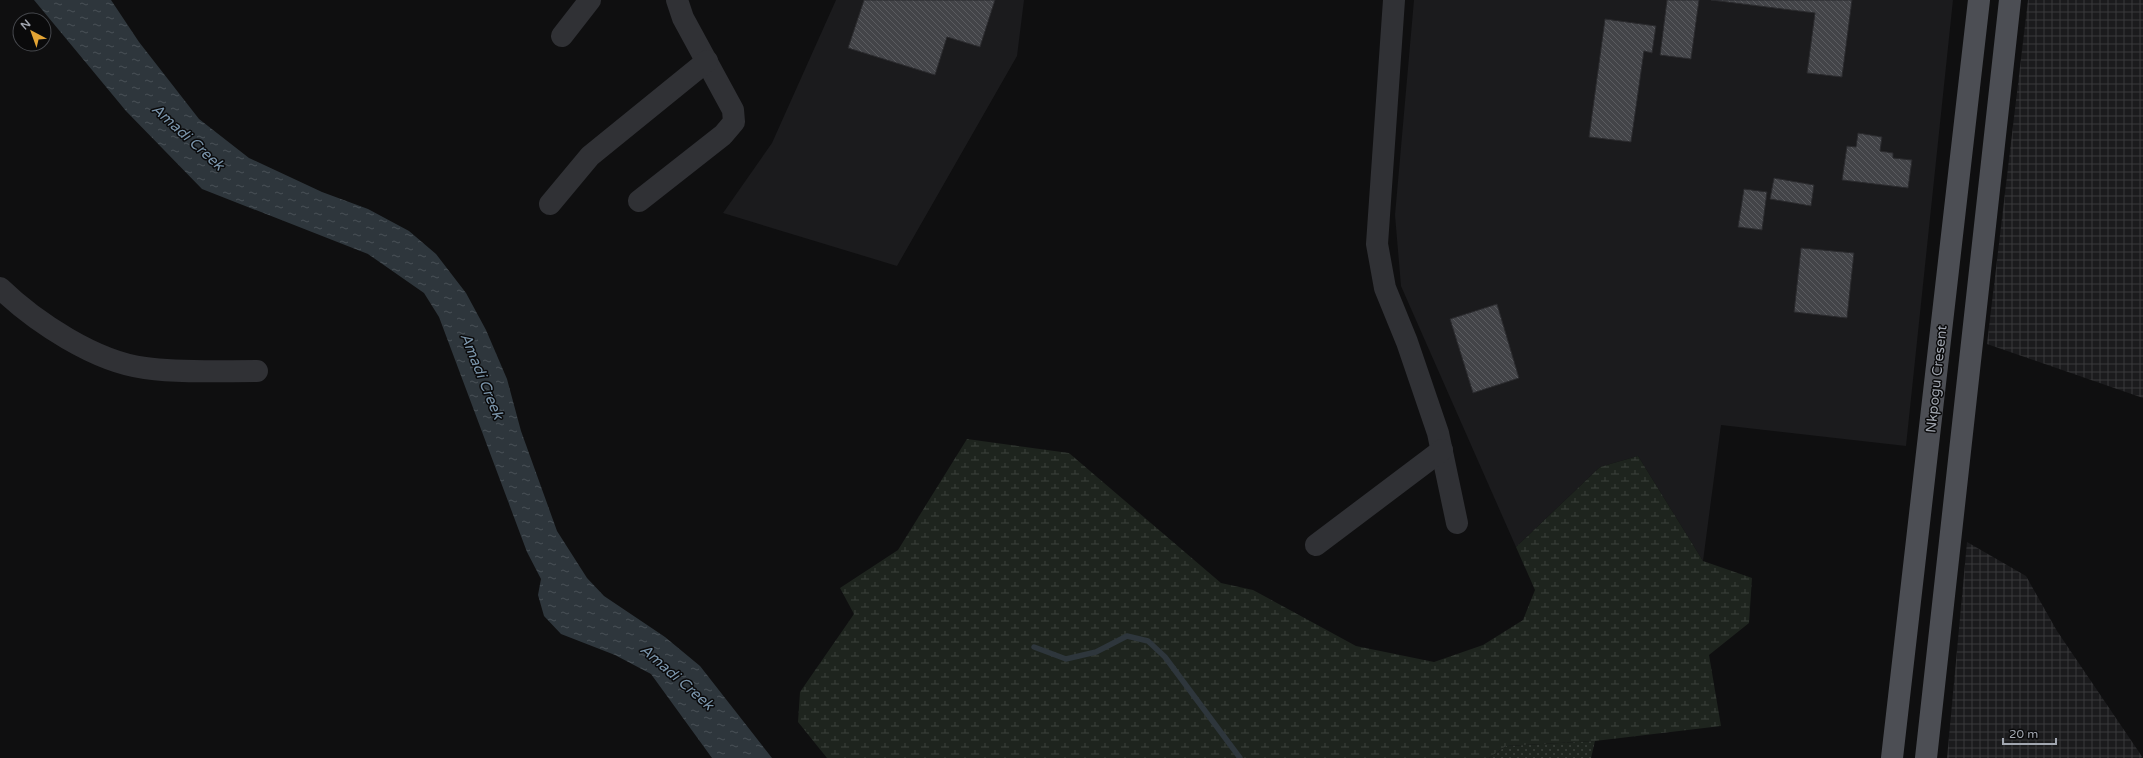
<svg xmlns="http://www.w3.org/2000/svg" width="2143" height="758" font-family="'Varela Round',sans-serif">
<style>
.built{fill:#1b1b1d}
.industrial{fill:url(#industrial-grid)}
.grass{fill:url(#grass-dots)}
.wetland{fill:url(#wetland-marsh)}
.water{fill:url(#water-ripples)}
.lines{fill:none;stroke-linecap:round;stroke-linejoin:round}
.stream{stroke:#2e363c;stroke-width:5.5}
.building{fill:url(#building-back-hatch);stroke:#29292c}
.minor{stroke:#303135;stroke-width:22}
.major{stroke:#4c4e54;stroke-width:22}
.labels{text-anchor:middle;stroke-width:3;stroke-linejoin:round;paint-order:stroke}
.street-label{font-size:14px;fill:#a1a6b0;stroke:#0a0a0b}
.water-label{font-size:15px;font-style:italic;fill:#7a94aa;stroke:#0a0a0b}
</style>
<defs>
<pattern id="industrial-grid" width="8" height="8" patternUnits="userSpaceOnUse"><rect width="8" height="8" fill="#1b1b1d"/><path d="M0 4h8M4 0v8" fill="none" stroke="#39393b"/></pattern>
<pattern id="grass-dots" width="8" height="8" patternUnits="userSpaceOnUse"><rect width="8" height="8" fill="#1e241e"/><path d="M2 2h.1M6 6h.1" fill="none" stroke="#3c413c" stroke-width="1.8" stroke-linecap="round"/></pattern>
<pattern id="wetland-marsh" width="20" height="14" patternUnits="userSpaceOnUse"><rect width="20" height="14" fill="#1e241e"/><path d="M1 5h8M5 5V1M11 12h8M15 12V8" fill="none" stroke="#3c413c"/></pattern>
<pattern id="water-ripples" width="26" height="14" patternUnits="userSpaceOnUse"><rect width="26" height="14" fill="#2e363c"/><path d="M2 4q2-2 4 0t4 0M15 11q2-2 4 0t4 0" fill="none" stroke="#495056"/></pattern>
<pattern id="building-back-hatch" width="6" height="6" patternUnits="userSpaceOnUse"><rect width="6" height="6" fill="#434448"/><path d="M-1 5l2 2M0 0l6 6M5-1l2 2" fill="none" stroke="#5b5c60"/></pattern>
</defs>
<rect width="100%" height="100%" fill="#0f0f10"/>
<g class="built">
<path d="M836 0H1024L1017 56 897 266 723 213 772 143Z"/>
<path d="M1414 0H1953L1906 446 1721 425 1703 561 1638 456 1600 467 1516 547 1401 286 1395 215Z"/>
</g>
<g class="industrial">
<path d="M2028 0H2143V398L1987 344Z"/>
<path d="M1967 542 2026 576 2057 631 2143 758H1947Z"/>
</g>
<path class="grass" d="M1595 741 1591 758H1489L1506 746Z"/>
<path class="wetland" d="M967 439 1069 453 1221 583 1253 590 1356 646 1434 662 1483 645 1523 620 1535 590 1516 547 1600 467 1638 456 1703 561 1752 578 1749 623 1709 655 1721 726 1595 741 1506 746 1489 758H827L798 722 800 692 854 614 840 588 898 550Z"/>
<path class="water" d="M34 0H111L139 42 199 119 249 158 322 192 368 209 409 231 436 254 466 293 486 330 507 379 521 431 557 531 587 578 604 596 665 637 700 666 772 758H712L651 674 615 655 561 634 544 616 538 595 541 579 527 552 439 317 424 293 368 254 202 189 126 111Z"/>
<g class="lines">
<path class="stream" d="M1034 647 1066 659 1096 652 1127 636 1148 641 1165 657 1240 758"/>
</g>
<g class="building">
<path d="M864 0H995L980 47 947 37 935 75 848 48Z"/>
<path d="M1667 0H1699L1691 59 1660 55Z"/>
<path d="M1711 0H1852L1842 77 1807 73 1815 13Z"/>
<path d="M1605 19 1656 26 1652 53 1644 51 1631 142 1589 137Z"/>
<path d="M1858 133 1882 137 1880 151 1893 153V158L1912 160 1908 188 1842 180 1847 146 1856 147Z"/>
<path d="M1774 178 1814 185 1811 206 1770 199Z"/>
<path d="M1744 189 1767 192 1762 230 1738 227Z"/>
<path d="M1801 248 1854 253 1847 318 1794 312Z"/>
<path d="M1497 304 1519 378 1473 393 1450 319Z"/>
</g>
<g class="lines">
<g class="minor">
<path d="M1394 0 1377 244 1385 288 1407 342 1438 433 1457 523"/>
<path d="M562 36 590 0"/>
<path d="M639 201 723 135 734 122 733 110 683 18 677 0"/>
<path d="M550 204 590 156 707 61"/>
<path d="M0 288C35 322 96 362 145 368 182 373 220 371 257 371"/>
<path d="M1316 545 1442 450"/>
</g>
<g class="major">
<path d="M1892 758 1979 0"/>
<path d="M1926 758 2010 0"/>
</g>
</g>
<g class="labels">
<g class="street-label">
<text transform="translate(1936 379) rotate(-84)" y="5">Nkpogu Cresent</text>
</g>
<g class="water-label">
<text transform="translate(188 137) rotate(42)" y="5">Amadi Creek</text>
<text transform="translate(482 376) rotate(68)" y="5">Amadi Creek</text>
<text transform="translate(677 677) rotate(41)" y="5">Amadi Creek</text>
</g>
</g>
<g transform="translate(32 32) rotate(319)"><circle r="19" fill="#0a0a0b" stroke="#46484d"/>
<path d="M0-3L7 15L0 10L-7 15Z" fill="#e3a434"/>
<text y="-6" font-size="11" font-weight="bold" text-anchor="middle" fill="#a1a6b0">N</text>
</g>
<path d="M2003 738v6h53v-6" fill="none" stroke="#a1a6b0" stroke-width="2"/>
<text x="2009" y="738" font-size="12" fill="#a1a6b0" stroke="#0a0a0b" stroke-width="3" paint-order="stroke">20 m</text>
</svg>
